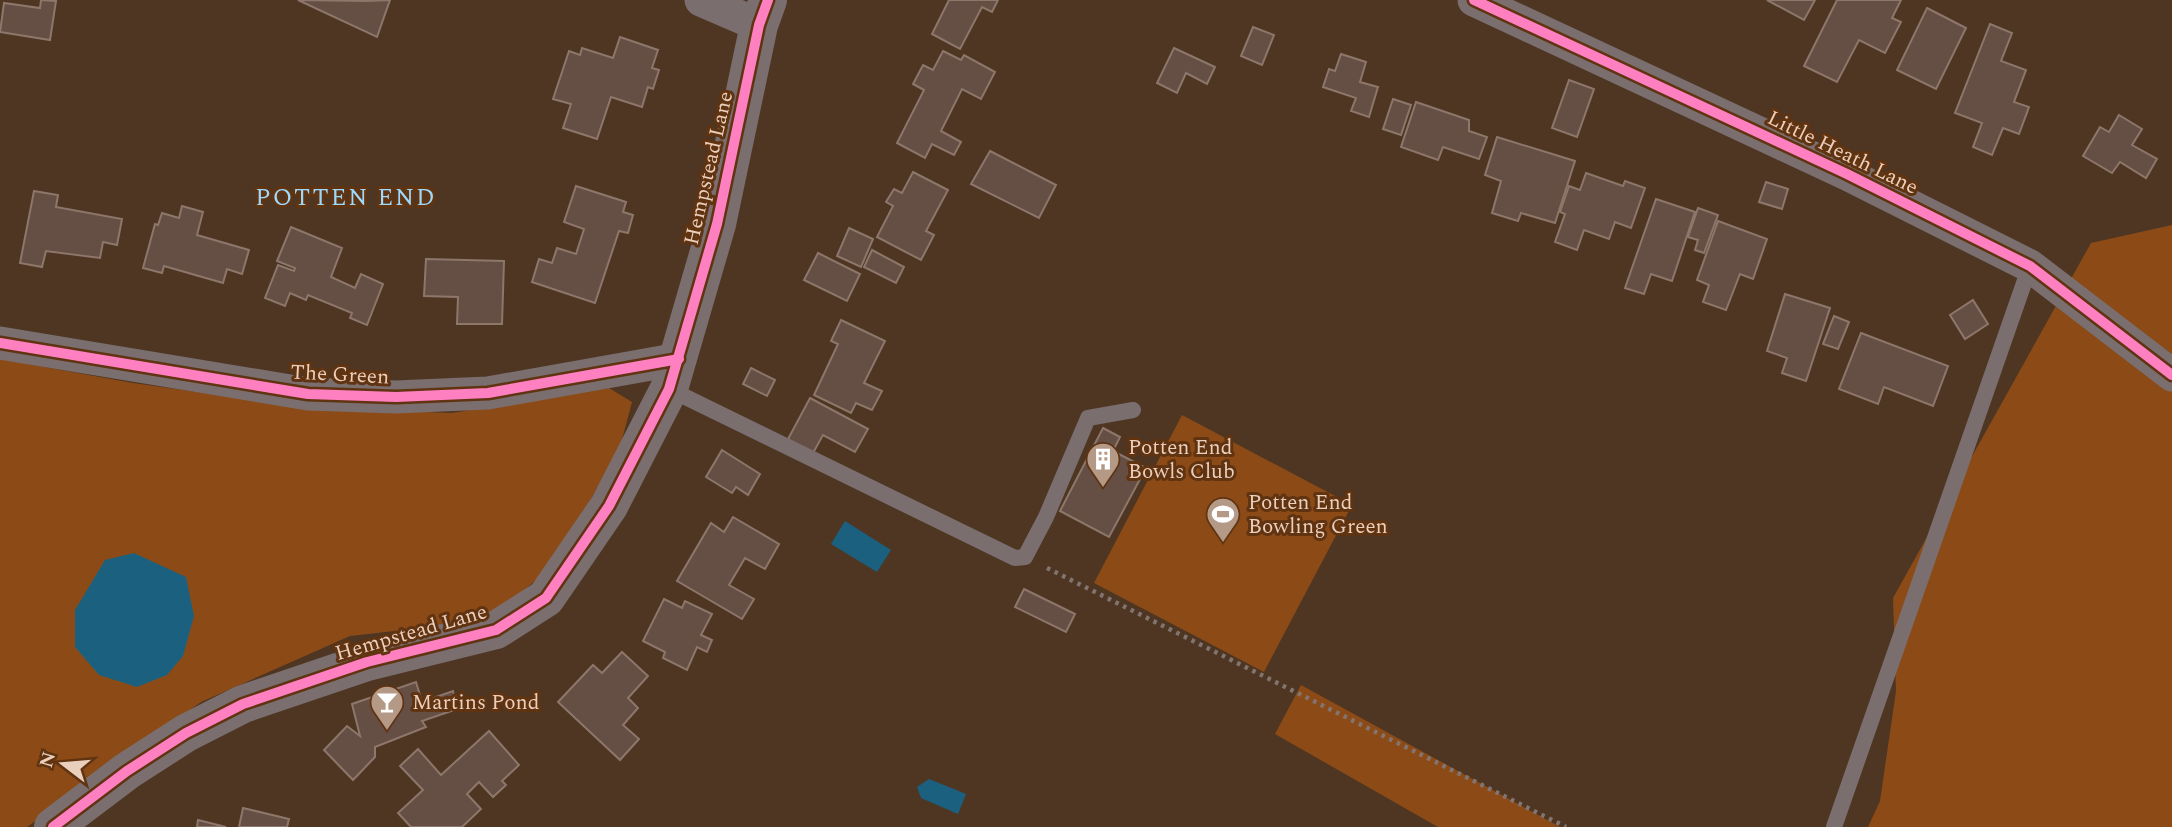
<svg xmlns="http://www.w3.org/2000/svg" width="2172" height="827" font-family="Spectral,serif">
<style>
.green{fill:#8c4b16}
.water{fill:#1b617f}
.building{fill:#654f44;stroke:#8d766a;stroke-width:2}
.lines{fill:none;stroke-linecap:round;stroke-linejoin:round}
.path{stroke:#827571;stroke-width:4.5;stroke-dasharray:3.5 5;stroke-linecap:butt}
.service{stroke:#7a6e6f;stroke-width:16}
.minor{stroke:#7a6e6f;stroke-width:33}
.tertiary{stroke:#7a6e6f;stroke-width:38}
.cycleway-casing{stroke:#603311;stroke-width:15}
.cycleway{stroke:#ff80c0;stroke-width:10}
.labels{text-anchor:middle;stroke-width:6;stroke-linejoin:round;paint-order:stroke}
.street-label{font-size:21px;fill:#ebcfbd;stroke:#603311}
.poi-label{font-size:21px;fill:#ebcfbd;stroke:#603311;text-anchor:start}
.quarter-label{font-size:24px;letter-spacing:2px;fill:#9cdafd;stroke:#603311}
</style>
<rect width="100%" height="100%" fill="#4e3623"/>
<g class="green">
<path d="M2172 225V827H1868L1880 801 1896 691 1893 598 2091 243Z"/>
<path d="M0 359 133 383 310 408 452 413 609 388 632 402 620 447 586 508 539 578 484 621 350 636 201 702 27 827H0Z"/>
<path d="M1182 415 1352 505 1264 672 1094 583Z"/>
<path d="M1301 685 1560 827H1438L1275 734Z"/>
</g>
<g class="water">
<path d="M845 521 891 550 877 572 831 544Z"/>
<path d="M134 553 186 577 194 616 183 656 167 675 137 687 99 675 75 647V610L105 560Z"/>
<path d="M929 779 966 794 958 814 921 798 917 787Z"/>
</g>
<g class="building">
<path d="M41 0 56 1 50 40 0 32 4 3 40 8Z"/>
<path d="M298 0 367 1 390 0 377 37Z"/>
<path d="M949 0H998L992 12 982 7 960 49 932 34Z"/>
<path d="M1767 0H1815L1804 20Z"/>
<path d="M1837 0H1901L1892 18 1901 22 1885 53 1859 40 1837 82 1804 66Z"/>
<path d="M1927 8 1966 28 1936 89 1897 70Z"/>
<path d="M1990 24 2012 33 2001 61 2026 70 2014 102 2029 107 2019 134 2003 128 1992 155 1973 147 1982 123 1955 113Z"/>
<path d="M1253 27 1274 35 1262 65 1241 56Z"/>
<path d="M620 37 658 50 652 68 659 70 653 89 648 87 642 107 611 97 597 139 563 128 571 104 553 99 569 51 580 55 582 48 613 58Z"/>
<path d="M1174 48 1215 67 1207 84 1186 73 1177 93 1157 83Z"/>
<path d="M943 51 961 60 964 55 995 72 981 99 962 89 941 131 961 142 954 155 932 144 925 158 897 143 924 90 913 84 923 65 933 70Z"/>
<path d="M1341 54 1366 62 1360 82 1378 87 1369 117 1351 111 1356 98 1323 87 1329 69 1335 71Z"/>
<path d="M1569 80 1594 89 1577 137 1552 128Z"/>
<path d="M1393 99 1411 105 1401 135 1383 129Z"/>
<path d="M1416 102 1469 120V131L1487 137 1479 159 1443 147 1438 160 1401 147Z"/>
<path d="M2119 115 2142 129 2132 145 2157 159 2146 178 2120 162 2112 173 2083 156 2100 127 2109 132Z"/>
<path d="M1497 137 1575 161 1555 223 1521 213 1518 221 1492 213 1501 181 1485 175Z"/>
<path d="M990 151 1056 185 1039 218 971 184Z"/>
<path d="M913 172 948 190 926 231 934 235 921 260 877 237 893 206 886 202 894 189 902 193Z"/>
<path d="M1586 173 1623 186 1625 181 1645 188 1631 228 1615 222 1609 239 1584 230 1577 250 1555 242 1565 214 1560 212 1569 186 1580 190Z"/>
<path d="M1766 182 1788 189 1782 209 1759 202Z"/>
<path d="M576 186 626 202 623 212 633 215 628 233 619 231 595 303 532 282 539 259 552 263 557 248 576 254 584 229 564 222Z"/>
<path d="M34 191 58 195 56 207 122 219 117 245 103 242 100 258 46 251 42 267 20 263Z"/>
<path d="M1656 199 1695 212 1672 281 1651 274 1644 294 1625 288Z"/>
<path d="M182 206 203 212 197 235 249 250 242 274 227 269 223 283 164 266 162 273 143 268 155 224 158 225 162 213 179 218Z"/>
<path d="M1698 208 1718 215 1704 253 1695 250 1698 240 1688 237Z"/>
<path d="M1718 221 1767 239 1753 279 1740 274 1726 310 1703 302 1709 285 1697 280Z"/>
<path d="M291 227 342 248 331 277 355 288 361 274 383 284 367 325 350 318 352 313 308 295 306 300 290 293 285 306 265 298 278 265 294 271 295 268 277 261Z"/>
<path d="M849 228 873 239 861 267 837 256Z"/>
<path d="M872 250 904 267 896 283 864 267Z"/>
<path d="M818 253 860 274 847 301 804 280Z"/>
<path d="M426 259 504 261 502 324H457L458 297 424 296Z"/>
<path d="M1785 294 1830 308 1806 381 1782 373 1787 358 1767 351Z"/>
<path d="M1973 300 1988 324 1965 339 1950 315Z"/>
<path d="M1834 316 1849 322 1838 349 1823 344Z"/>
<path d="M841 320 885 341 864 383 882 391 872 410 856 403 851 413 814 395 838 344 831 341Z"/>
<path d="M1861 333 1948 366 1933 406 1884 387 1878 404 1839 389Z"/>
<path d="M751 368 775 380 767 396 743 384Z"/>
<path d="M810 398 868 429 855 452 823 435 813 453 788 439Z"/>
<path d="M1103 428 1120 437 1113 451 1146 468 1109 537 1060 511Z"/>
<path d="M722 450 760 474 748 495 736 487 732 493 706 477Z"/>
<path d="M733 517 779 544 765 569 745 558 729 585 754 599 742 619 677 581 711 523 724 532Z"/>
<path d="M1024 589 1075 614 1066 632 1015 607Z"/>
<path d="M664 599 682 608 685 601 712 614 701 635 712 640 707 652 697 647 687 670 663 658 665 652 643 641Z"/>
<path d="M622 652 648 676 628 698 638 708 623 725 639 739 620 760 558 702 593 665 602 673Z"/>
<path d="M416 682 422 702 453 691 457 709 422 721 426 727 375 747V757L353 780 324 750 347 726 360 736 352 704Z"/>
<path d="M489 731 519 765 502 781 506 785 493 797 479 782 467 794 481 809 462 827H411L398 813 423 790 400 766 418 749 441 775Z"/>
<path d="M243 808 289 819 287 827H239Z"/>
<path d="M198 820 226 827H197Z"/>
</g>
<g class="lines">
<path class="path" d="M1047 568 1566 827"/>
<g class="service">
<path d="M669 389 1015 558 1025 557 1046 517 1088 418 1133 410"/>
<path d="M1834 827 2030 266"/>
</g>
<g class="minor">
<path d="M701 0 759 25"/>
<path d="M1474 0 1847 174 2030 266 2172 375"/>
<path d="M0 343 308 394 396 397 488 393 679 359"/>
</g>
<path class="tertiary" d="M53 827 127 771 186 733 243 704 367 662 496 630 546 598 609 506 669 389 717 224 759 25 768 0"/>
<defs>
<g id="cycleway">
<path d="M1474 0 1847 174 2030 266 2172 375"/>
<path d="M0 343 308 394 396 397 488 393 679 359"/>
<path d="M53 827 127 771 186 733 243 704 367 662 496 630 546 598 609 506 669 389 717 224 759 25 768 0"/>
</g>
</defs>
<use href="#cycleway" class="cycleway-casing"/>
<use href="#cycleway" class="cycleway"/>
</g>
<defs>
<symbol id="building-pin" viewBox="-11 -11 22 30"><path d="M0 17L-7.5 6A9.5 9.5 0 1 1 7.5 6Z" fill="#b49987" stroke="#603311"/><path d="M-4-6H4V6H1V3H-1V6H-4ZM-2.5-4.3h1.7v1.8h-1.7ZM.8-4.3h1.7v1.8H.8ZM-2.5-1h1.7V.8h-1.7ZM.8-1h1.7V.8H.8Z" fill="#fff"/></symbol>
<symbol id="stadium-pin" viewBox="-11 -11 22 30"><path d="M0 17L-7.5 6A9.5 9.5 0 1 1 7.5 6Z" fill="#b49987" stroke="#603311"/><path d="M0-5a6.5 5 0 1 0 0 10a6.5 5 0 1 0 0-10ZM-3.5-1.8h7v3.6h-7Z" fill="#fff"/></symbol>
<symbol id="bar-pin" viewBox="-11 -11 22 30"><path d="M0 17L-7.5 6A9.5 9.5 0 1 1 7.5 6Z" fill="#b49987" stroke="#603311"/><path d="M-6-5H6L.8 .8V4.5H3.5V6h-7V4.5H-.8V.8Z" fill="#fff"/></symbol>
</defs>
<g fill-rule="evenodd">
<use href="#building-pin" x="1084" y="440" width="38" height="52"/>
<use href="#stadium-pin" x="1204" y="495" width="38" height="52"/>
<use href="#bar-pin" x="368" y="683" width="38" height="52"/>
</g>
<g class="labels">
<g class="street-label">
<text transform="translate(1843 152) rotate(26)" y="7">Little Heath Lane</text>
<text transform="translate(708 168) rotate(-77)" y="7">Hempstead Lane</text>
<text transform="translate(340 374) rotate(3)" y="7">The Green</text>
<text transform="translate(411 632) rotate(-16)" y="7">Hempstead Lane</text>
</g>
<g class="poi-label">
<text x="1128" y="454">Potten End<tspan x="1128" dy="24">Bowls Club</tspan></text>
<text x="1248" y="509">Potten End<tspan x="1248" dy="24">Bowling Green</tspan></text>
<text x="412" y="709">Martins Pond</text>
</g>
<g class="quarter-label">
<text x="346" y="205">POTTEN END</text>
</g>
</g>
<g transform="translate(63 764) rotate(286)" stroke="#603311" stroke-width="5" paint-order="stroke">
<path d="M0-5L12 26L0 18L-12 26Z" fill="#ebcfbd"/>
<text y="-10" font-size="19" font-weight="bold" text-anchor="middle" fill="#ebcfbd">N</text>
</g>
</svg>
